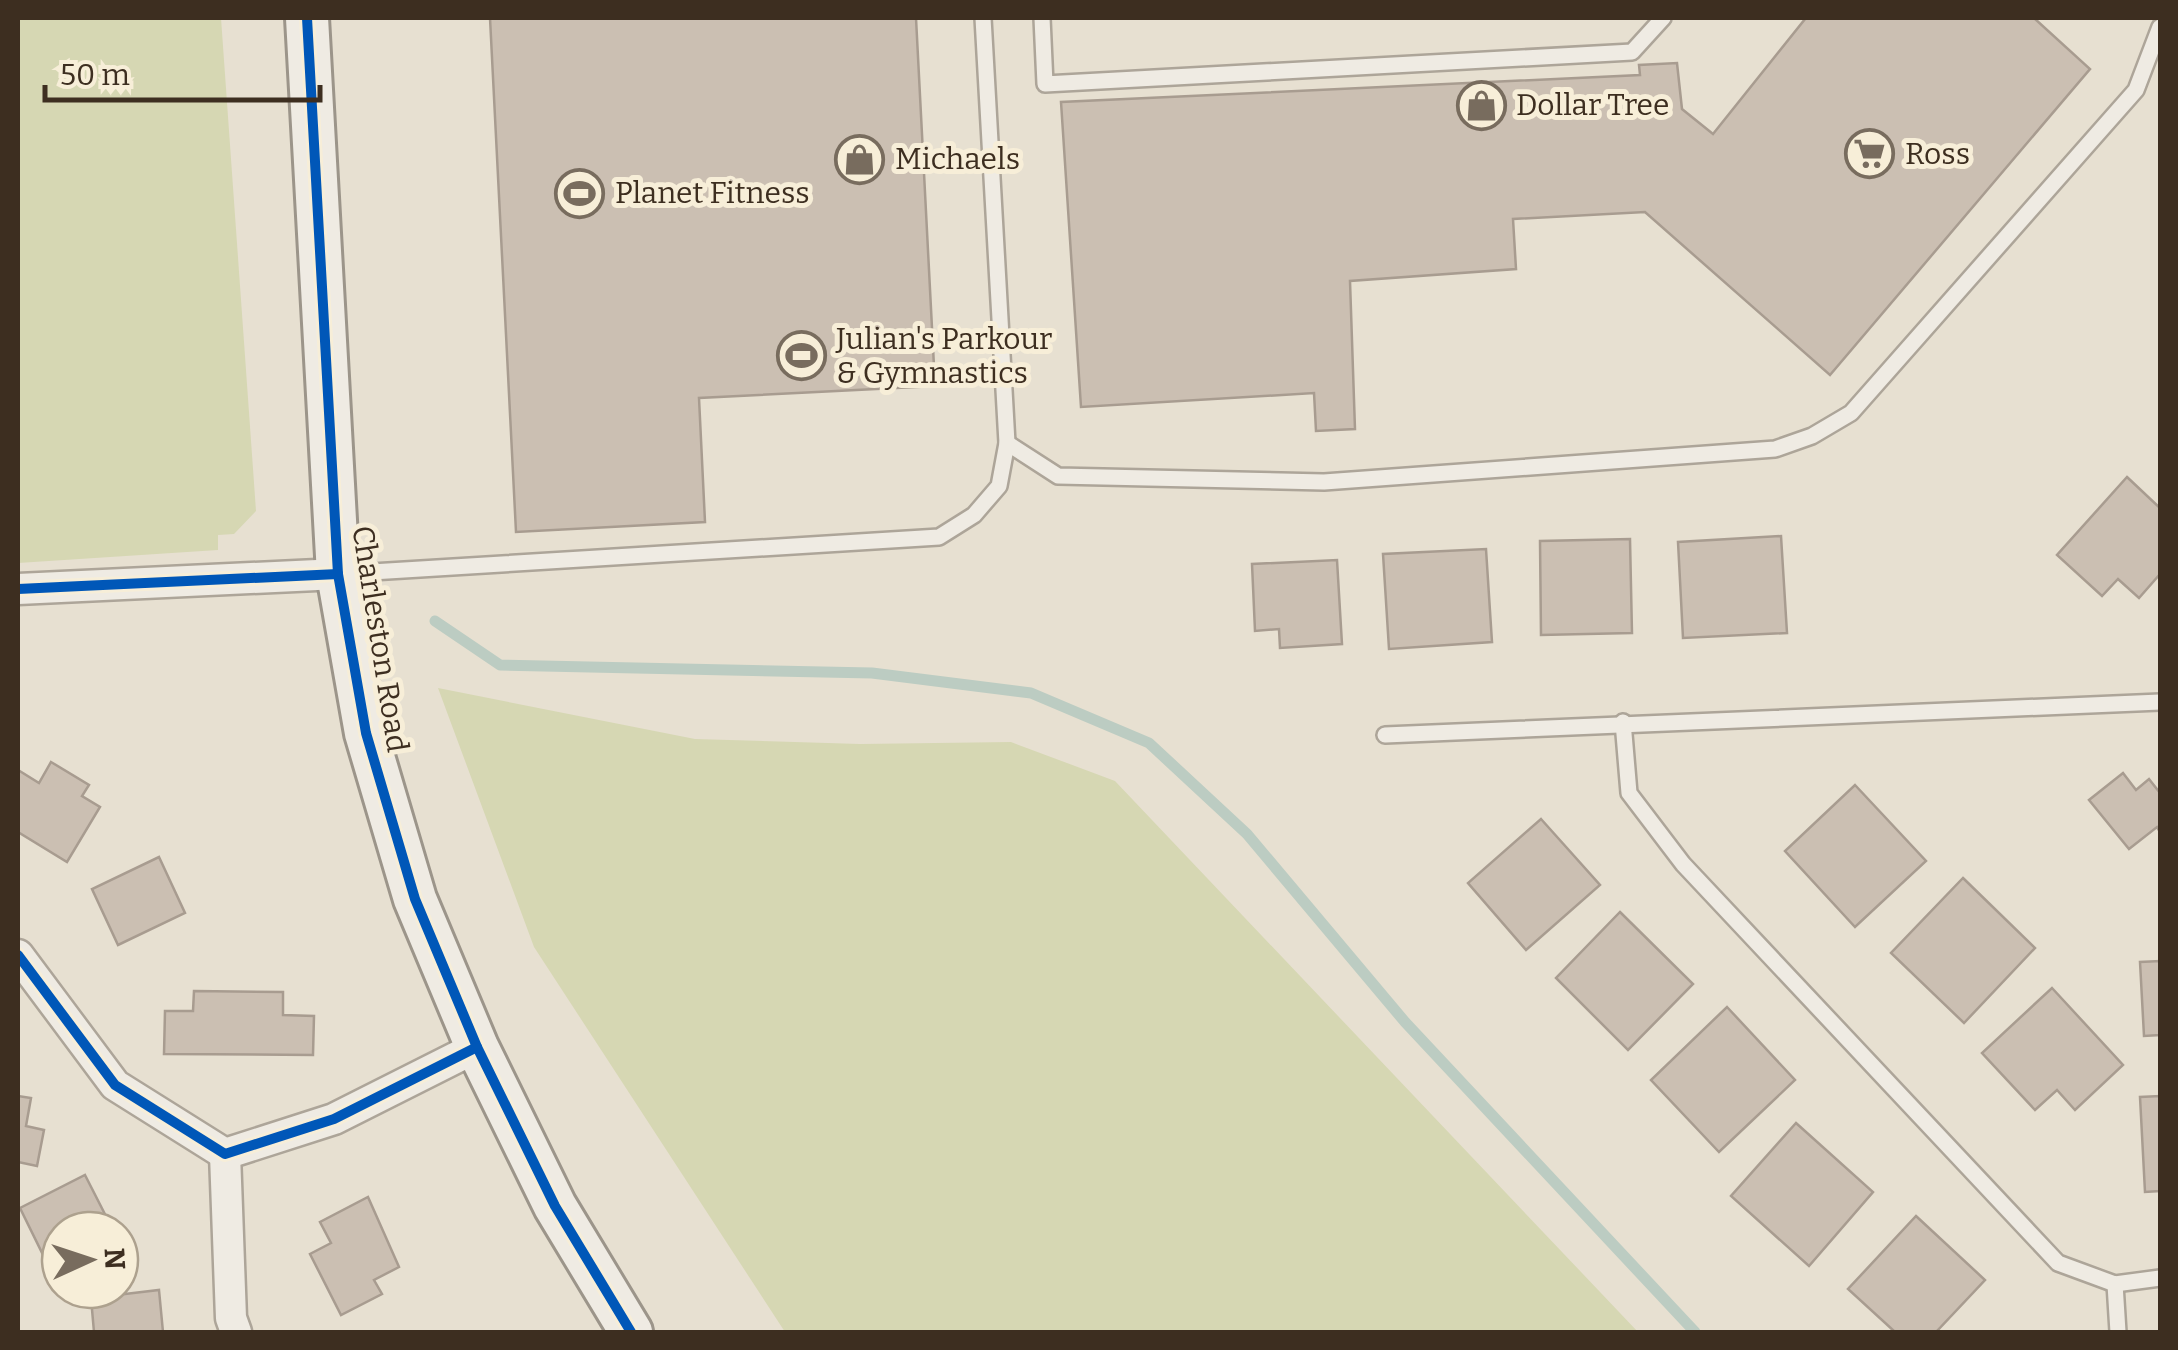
<svg xmlns="http://www.w3.org/2000/svg" width="2178" height="1350" font-family="Bitter,serif">
<style>
.green{fill:#d6d7b3}
.lines{fill:none;stroke-linecap:round;stroke-linejoin:round}
.stream{stroke:#bcccc2;stroke-width:11}
.building{fill:#cbbfb2;stroke:#a89c90;stroke-width:2.5}
.service-casing{stroke:#ada599;stroke-width:20}
.minor-casing{stroke:#ada599;stroke-width:35}
.secondary-casing{stroke:#9c958a;stroke-width:48}
.service{stroke:#efebe3;stroke-width:15}
.minor{stroke:#efebe3;stroke-width:30}
.secondary{stroke:#efebe3;stroke-width:42}
.cycleway-casing{stroke:#f7eed8;stroke-width:16}
.cycleway{stroke:#0057b8;stroke-width:10}
.labels{text-anchor:middle;stroke-width:10;stroke-linejoin:round;paint-order:stroke}
.poi-label{font-size:30px;fill:#3d2e20;stroke:#f7eed8;text-anchor:start}
.street-label{font-size:30px;fill:#3d2e20;stroke:#f7eed8}
</style>
<rect width="100%" height="100%" fill="#e7e0d1"/>
<g class="green">
<path d="M18 18H221L256 511 234 534 218 535V550L18 563Z"/>
<path d="M438 688 695 739 860 744 1011 742 1115 781 1638 1332H785L534 947Z"/>
</g>
<g class="lines">
<path class="stream" d="M435 621 500 665 872 673 1031 693 1149 743 1247 834 1405 1022 1695 1332"/>
</g>
<g class="building">
<path d="M490 18H916L935 386 699 398 705 522 516 532Z"/>
<path d="M1802 18H2034L2090 69 1830 375 1645 212 1513 219 1516 269 1350 281 1355 429 1316 431 1314 393 1081 407 1061 102 1640 75 1639 65 1677 63 1682 109 1713 134 1805 19Z"/>
<path d="M2127 477 2160 508V574L2139 598 2118 579 2102 596 2057 555Z"/>
<path d="M1781 536 1787 633 1683 638 1678 542Z"/>
<path d="M1630 539 1632 633 1541 635 1540 541Z"/>
<path d="M1486 549 1492 642 1389 649 1383 554Z"/>
<path d="M1337 560 1342 644 1280 648 1279 629 1255 631 1252 564Z"/>
<path d="M51 762 89 785 82 796 100 807 67 862 18 832V770L39 783Z"/>
<path d="M2123 773 2136 790 2149 779 2160 793V832L2157 827 2129 849 2089 800Z"/>
<path d="M1855 785 1926 861 1855 927 1785 851Z"/>
<path d="M1541 819 1600 885 1526 950 1468 883Z"/>
<path d="M159 857 185 913 118 945 92 889Z"/>
<path d="M1963 878 2035 948 1964 1023 1891 953Z"/>
<path d="M1620 912 1693 984 1628 1050 1556 978Z"/>
<path d="M2160 961V1035L2144 1036 2140 962Z"/>
<path d="M2052 988 2123 1065 2075 1110 2057 1090 2035 1110 1982 1053Z"/>
<path d="M194 991 283 992V1015L314 1016 313 1055 164 1054 165 1011H193Z"/>
<path d="M1727 1007 1795 1080 1719 1152 1651 1080Z"/>
<path d="M18 1096 31 1098 26 1126 44 1130 37 1166 18 1162Z"/>
<path d="M2160 1096V1191L2145 1192 2140 1097Z"/>
<path d="M1796 1123 1873 1192 1809 1266 1731 1196Z"/>
<path d="M85 1175 113 1230H60V1262L49 1267 20 1208Z"/>
<path d="M368 1197 399 1267 374 1280 382 1294 341 1315 310 1254 331 1243 320 1222Z"/>
<path d="M1916 1216 1985 1280 1936 1332H1895L1848 1289Z"/>
<path d="M159 1290 163 1332H94L91 1298Z"/>
</g>
<g class="lines">
<defs>
<g id="service">
<path d="M1042 18 1045 84 1632 52 1663 18"/>
<path d="M1007 443 1058 476 1324 482 1775 449 1812 436 1851 413 2136 90 2160 27"/>
<path d="M339 574 939 537 974 515 999 486 1007 443 983 18"/>
<path d="M1623 722 1629 793 1683 864 2058 1263 2115 1284 2160 1278"/>
<path d="M1385 735 2160 702"/>
<path d="M2115 1284 2118 1332"/>
</g>
<g id="minor">
<path d="M18 589 338 574"/>
<path d="M18 955 115 1085 225 1154 334 1119 477 1047"/>
<path d="M225 1154 231 1318 236 1332"/>
</g>
<path id="secondary" d="M307 18 338 574 366 733 415 899 477 1047 555 1206 631 1332"/>
</defs>
<use href="#service" class="service-casing"/>
<use href="#minor" class="minor-casing"/>
<use href="#secondary" class="secondary-casing"/>
<use href="#service" class="service"/>
<use href="#minor" class="minor"/>
<use href="#secondary" class="secondary"/>
<defs>
<g id="cycleway">
<path d="M307 18 338 574 366 733 415 899 477 1047 555 1206 631 1332"/>
<path d="M18 589 338 574"/>
<path d="M18 955 115 1085 225 1154 334 1119 477 1047"/>
</g>
</defs>
<use href="#cycleway" class="cycleway-casing"/>
<use href="#cycleway" class="cycleway"/>
</g>
<defs>
<symbol id="shop-ring" viewBox="-11 -11 22 22"><circle r="9.5" fill="#f7eed8" stroke="#786c5e" stroke-width="1.5"/><path d="M-5-2.5h2.3a2.7 3.5 0 0 1 5.4 0H5L5.5 6h-11ZM-1.5-2.5h3a1.5 2.3 0 0 0-3 0Z" fill="#786c5e"/></symbol>
<symbol id="supermarket-ring" viewBox="-11 -11 22 22"><circle r="9.5" fill="#f7eed8" stroke="#786c5e" stroke-width="1.5"/><path d="M-6-5.5h2.5l.6 2H6L4.5 2H-2.5L-4.4-4H-6ZM-1.5 3.2a1.3 1.3 0 1 0 .1 0ZM3 3.2a1.3 1.3 0 1 0 .1 0Z" fill="#786c5e"/></symbol>
<symbol id="stadium-ring" viewBox="-11 -11 22 22"><circle r="9.5" fill="#f7eed8" stroke="#786c5e" stroke-width="1.5"/><path d="M0-5a6.5 5 0 1 0 0 10a6.5 5 0 1 0 0-10ZM-3.5-1.8h7v3.6h-7Z" fill="#786c5e"/></symbol>
</defs>
<g fill-rule="evenodd">
<use href="#shop-ring" x="1454" y="78" width="55" height="55"/>
<use href="#supermarket-ring" x="1842" y="126" width="55" height="55"/>
<use href="#shop-ring" x="832" y="132" width="55" height="55"/>
<use href="#stadium-ring" x="552" y="166" width="55" height="55"/>
<use href="#stadium-ring" x="774" y="328" width="55" height="55"/>
</g>
<g class="labels">
<g class="poi-label">
<text x="1516" y="115">Dollar Tree</text>
<text x="1905" y="164">Ross</text>
<text x="895" y="169">Michaels</text>
<text x="615" y="203">Planet Fitness</text>
<text x="836" y="349">Julian's Parkour<tspan x="836" dy="34">&amp; Gymnastics</tspan></text>
</g>
<g class="street-label">
<text transform="translate(380 639) rotate(81)" y="10">Charleston Road</text>
</g>
</g>
<rect width="2178" height="1350" fill="none" stroke="#3d2e20" stroke-width="40"/>
<g transform="translate(90 1260) rotate(87)"><circle r="48" fill="#f7eed8" stroke="#ada18e" stroke-width="2.5"/>
<path d="M0-8L18 38L0 25L-18 38Z" fill="#786c5e"/>
<text y="-15" font-size="28" font-weight="bold" text-anchor="middle" fill="#3d2e20">N</text>
</g>
<path d="M45 85v15h275v-15" fill="none" stroke="#3d2e20" stroke-width="5"/>
<text x="60" y="85" font-size="30" fill="#3d2e20" stroke="#f7eed8" stroke-width="8" paint-order="stroke">50 m</text>
</svg>
